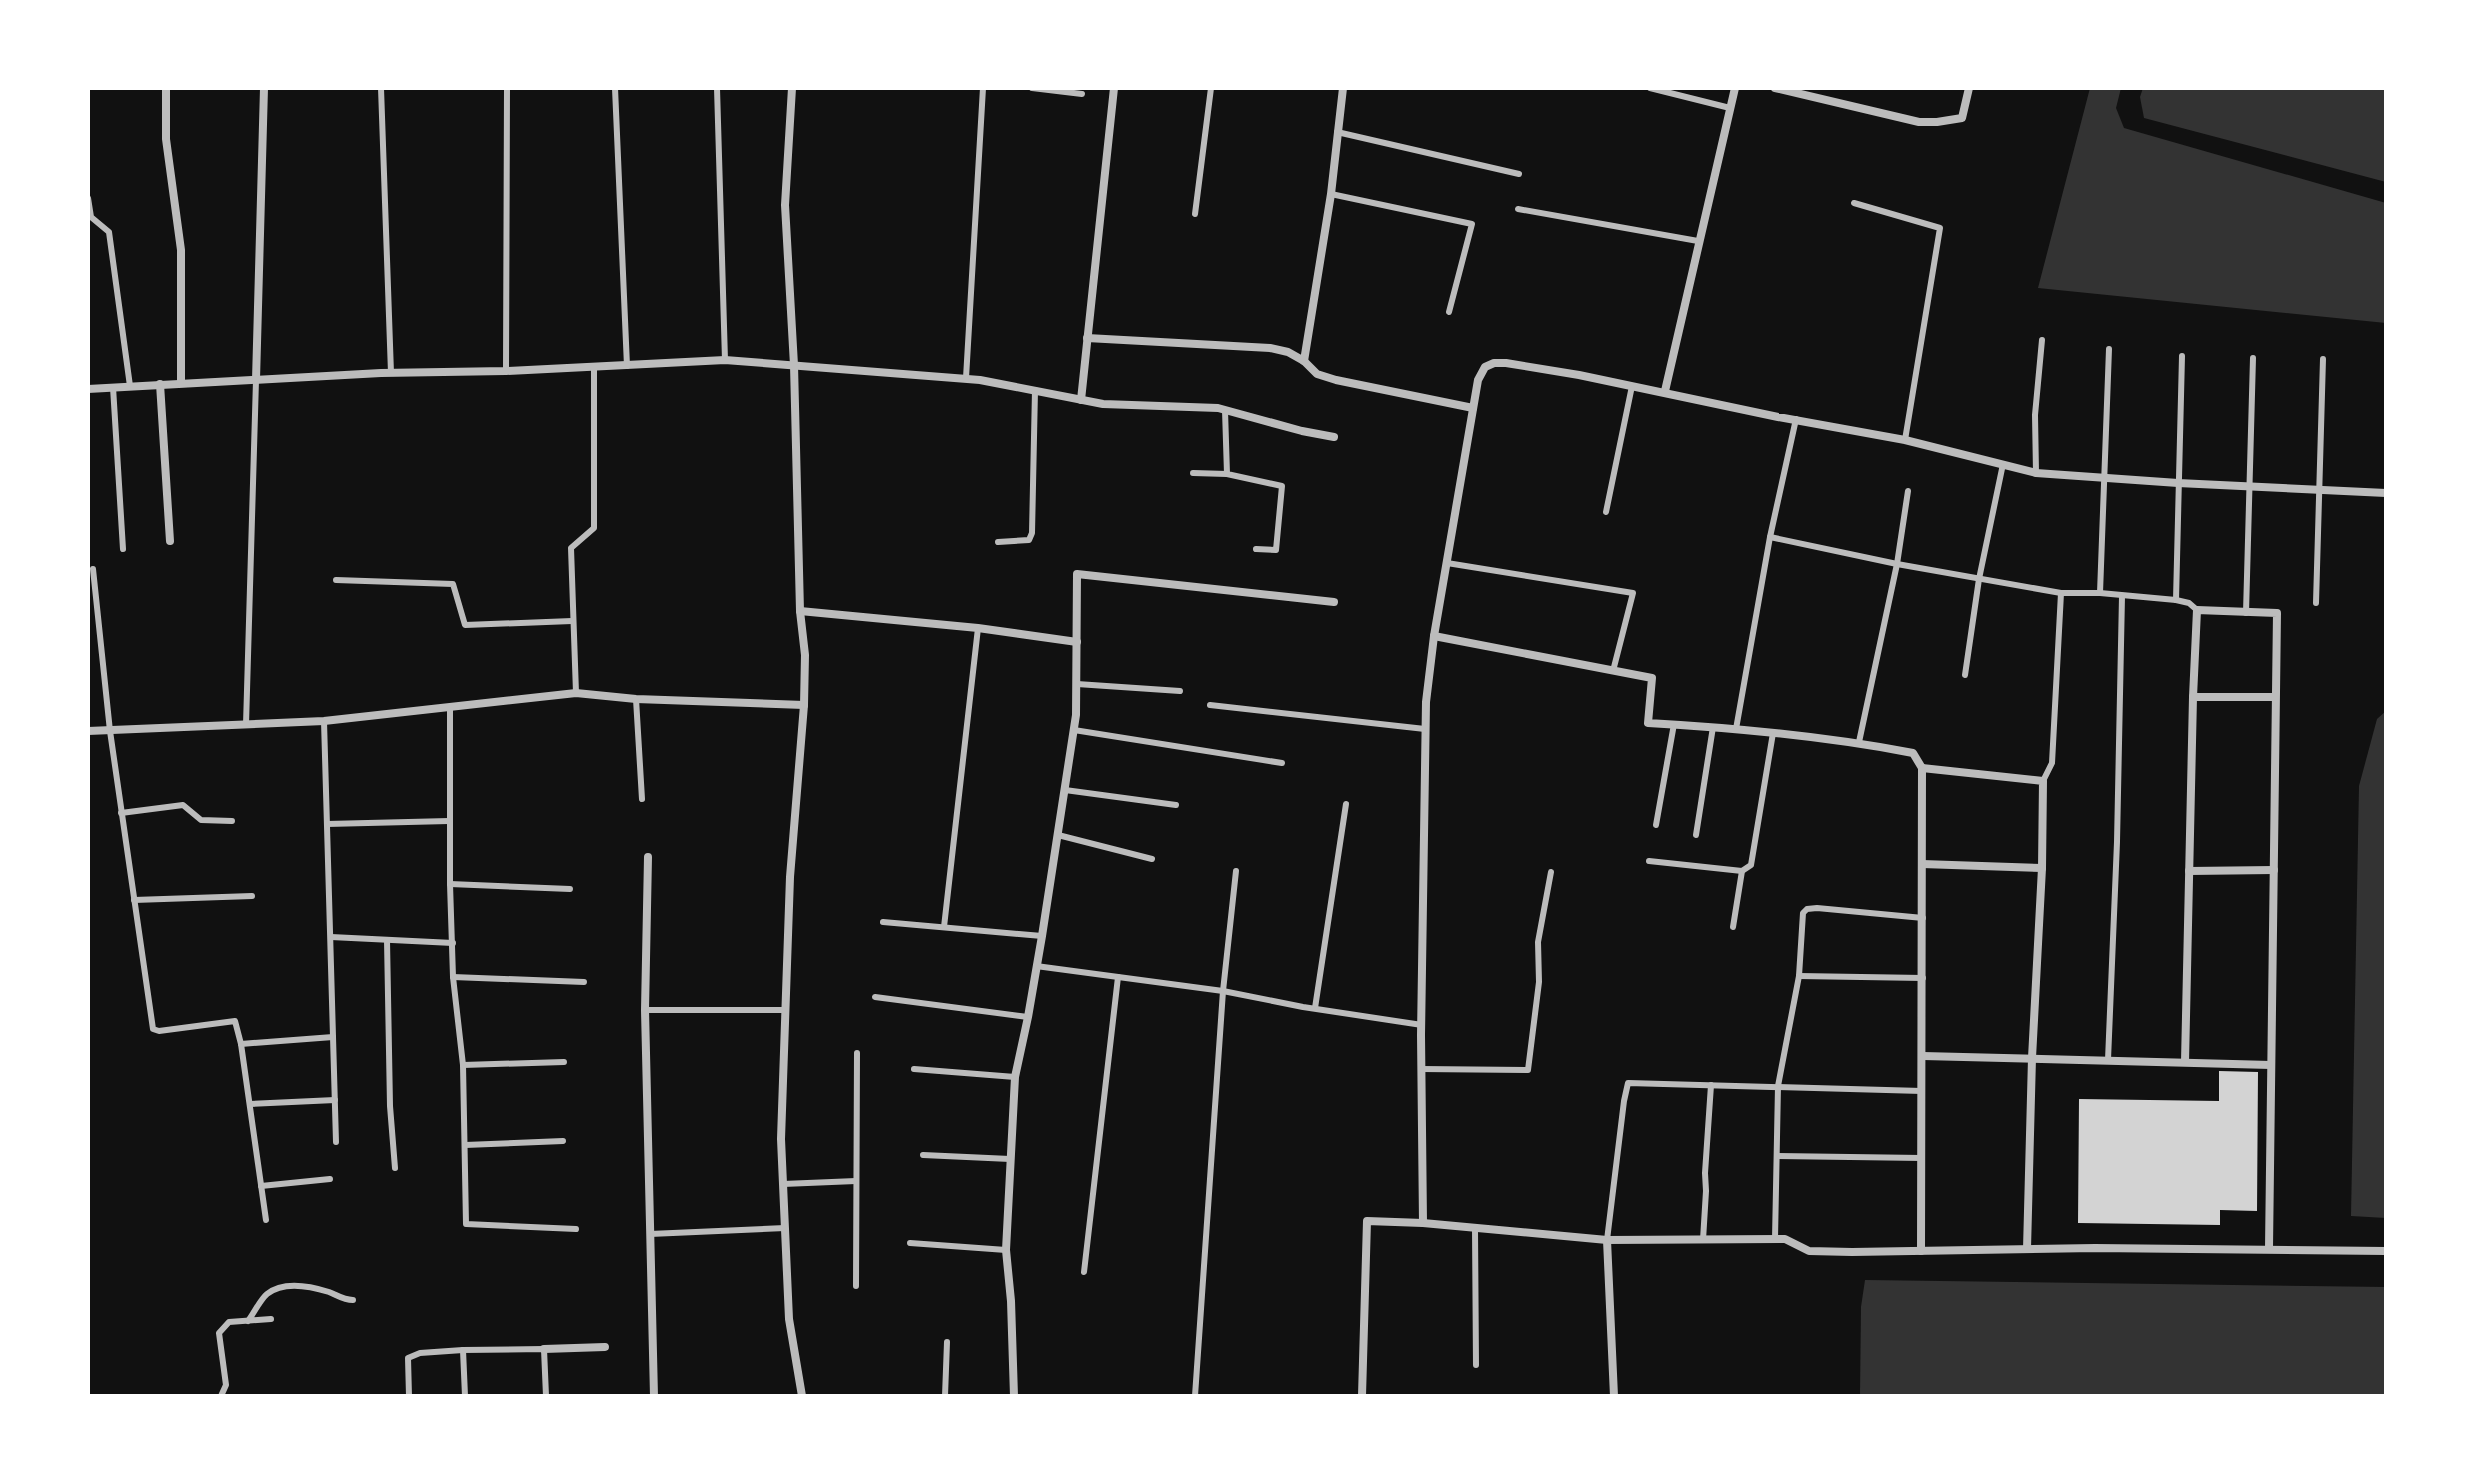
<svg xmlns="http://www.w3.org/2000/svg" width="2474" height="1484" font-family="Barlow,sans-serif">
<style>
.water{fill:#333}
.building{fill:#d3d3d3}
.lines{fill:none;stroke-linecap:round;stroke-linejoin:round}
.service{stroke:#bcbcbc;stroke-width:6}
.minor{stroke:#bcbcbc;stroke-width:8}
</style>
<rect width="100%" height="100%" fill="#111"/>
<g class="water">
<path d="M2090 88H2121L2116 108 2124 128 2386 203V323L2038 288Z"/>
<path d="M2143 88H2386V182L2144 118 2140 97Z"/>
<path d="M2386 711V1218L2351 1216 2359 786 2377 719Z"/>
<path d="M1865 1280 2386 1287V1396H1860L1861 1307Z"/>
</g>
<path class="building" d="M2219 1071 2258 1072 2257 1211 2220 1210V1225L2078 1223 2079 1099 2219 1101Z"/>
<g class="lines">
<g class="service">
<path d="M381 88 391 373"/>
<path d="M615 88 627 366"/>
<path d="M717 88 725 360"/>
<path d="M1032 88 1082 94"/>
<path d="M1650 88 1730 108"/>
<path d="M1337 132 1519 174"/>
<path d="M1331 194 1472 224 1449 312"/>
<path d="M88 198 91 217 109 232 130 386"/>
<path d="M1854 203 1940 228 1905 440"/>
<path d="M1518 209 1698 241"/>
<path d="M1195 214 1211 88"/>
<path d="M506 371 507 88"/>
<path d="M966 378 983 88"/>
<path d="M113 387 123 549"/>
<path d="M1225 410 1227 474 1282 486 1276 550 1256 549"/>
<path d="M1193 473 1227 474"/>
<path d="M2036 473 2035 415 2042 340"/>
<path d="M1606 512 1632 386"/>
<path d="M1770 537 1897 564 2061 593H2100L2176 600 2189 603 2197 610"/>
<path d="M998 542 1029 540 1032 533 1035 390"/>
<path d="M1447 563 1633 593 1613 671"/>
<path d="M93 569 110 731 153 1029 159 1031 235 1021 241 1044 266 1220"/>
<path d="M336 580 453 584 465 625 572 621"/>
<path d="M2100 593 2109 349"/>
<path d="M2176 600 2182 356"/>
<path d="M2316 603 2323 359"/>
<path d="M2246 613 2253 358"/>
<path d="M1965 675 1979 579 2003 464"/>
<path d="M1077 684 1180 691"/>
<path d="M576 693 571 548 594 528V368"/>
<path d="M636 699 642 799"/>
<path d="M1210 705 1425 729"/>
<path d="M450 707V884L453 977 463 1065 466 1224 576 1229"/>
<path d="M324 721 336 1142"/>
<path d="M246 725 256 380"/>
<path d="M1736 729 1770 537 1796 419"/>
<path d="M1074 730 1282 763"/>
<path d="M1859 742 1897 564 1908 491"/>
<path d="M2043 781 2052 763 2061 593"/>
<path d="M1065 790 1176 805"/>
<path d="M121 813 183 805 201 820 232 821"/>
<path d="M327 824 449 821"/>
<path d="M1656 825 1674 724"/>
<path d="M1058 835 1152 859"/>
<path d="M1696 835 1713 727"/>
<path d="M1649 861 1742 871"/>
<path d="M450 884 570 889"/>
<path d="M134 900 252 896"/>
<path d="M883 922 1042 936"/>
<path d="M944 927 978 628"/>
<path d="M1733 927 1742 871 1751 865 1773 733"/>
<path d="M331 937 453 943"/>
<path d="M387 940 390 1106 395 1168"/>
<path d="M1036 966 1223 991 1303 1007 1422 1025"/>
<path d="M1799 976 1923 978"/>
<path d="M453 977 584 982"/>
<path d="M875 997 1028 1017"/>
<path d="M1315 1008 1346 804"/>
<path d="M645 1010H785"/>
<path d="M241 1044 333 1037"/>
<path d="M2108 1060 2117 842 2122 596"/>
<path d="M463 1065 564 1062"/>
<path d="M914 1069 1015 1077"/>
<path d="M1421 1069 1528 1070 1539 982 1538 942 1551 872"/>
<path d="M250 1104 335 1100"/>
<path d="M465 1145 563 1141"/>
<path d="M923 1155 1010 1159"/>
<path d="M1777 1156 1922 1158"/>
<path d="M783 1184 856 1181"/>
<path d="M261 1186 330 1179"/>
<path d="M1475 1229 1476 1365"/>
<path d="M650 1234 785 1228"/>
<path d="M1775 1239 1778 1086 1799 976 1803 913 1807 909 1817 908 1923 918"/>
<path d="M1607 1240 1624 1101 1628 1083 1922 1091"/>
<path d="M1703 1240 1706 1191 1705 1173 1711 1085"/>
<path d="M910 1243 1006 1250"/>
<path d="M1084 1272 1118 977"/>
<path d="M856 1286 857 1053"/>
<path d="M248 1321C254 1313 260 1300 267 1294 283 1281 310 1286 329 1292 337 1295 343 1300 353 1300"/>
<path d="M221 1396 226 1385 219 1333 229 1322 271 1319"/>
<path d="M409 1396 408 1358 420 1353 463 1350"/>
<path d="M465 1396 463 1350 544 1349 546 1396"/>
<path d="M945 1396 947 1342"/>
<path d="M1195 1396 1223 991 1236 871"/>
</g>
<g class="minor">
<path d="M166 88V139L181 250V382"/>
<path d="M792 88 785 205 794 365 800 611 805 655 804 705 790 877 781 1139 789 1319 802 1396"/>
<path d="M1775 88 1919 122H1937L1962 118 1969 88"/>
<path d="M1087 338 1270 348 1288 352 1304 361 1317 374 1336 380 1473 408"/>
<path d="M1304 361 1331 194 1343 88"/>
<path d="M256 380 264 88"/>
<path d="M160 384 170 541"/>
<path d="M88 389 381 373 506 371 725 360 980 380 1103 404 1218 408 1302 431 1334 437"/>
<path d="M1665 391 1735 88"/>
<path d="M1081 400 1114 88"/>
<path d="M800 611 978 628 1077 642"/>
<path d="M1434 636 1652 678 1648 723C1737 728 1825 736 1913 753L1922 768"/>
<path d="M2193 697H2275"/>
<path d="M88 731 324 721 576 693 636 699 804 705"/>
<path d="M1922 768 2043 781 2042 868 2032 1058 2027 1249"/>
<path d="M648 857 645 1010 654 1396"/>
<path d="M1922 864 2042 868"/>
<path d="M2189 871 2274 870"/>
<path d="M1923 1056 2271 1065"/>
<path d="M2185 1062 2193 697 2197 610 2277 613 2269 1248"/>
<path d="M1423 1223 1421 1035 1426 702 1434 636 1478 380 1485 367 1494 363H1506L1579 375 1778 417 1905 440 2036 473 2178 483 2386 493"/>
<path d="M1607 1240 1614 1396"/>
<path d="M1921 1251 1922 768"/>
<path d="M544 1349 605 1347"/>
<path d="M1014 1396 1011 1301 1006 1250 1015 1077 1028 1017 1042 936 1076 715 1077 574 1334 602"/>
<path d="M1362 1396 1367 1221 1423 1223 1607 1240 1785 1239 1809 1251 1852 1252 2095 1248 2386 1251"/>
</g>
</g>
<rect width="2474" height="1484" fill="none" stroke="#ffffff" stroke-width="180"/>
</svg>
